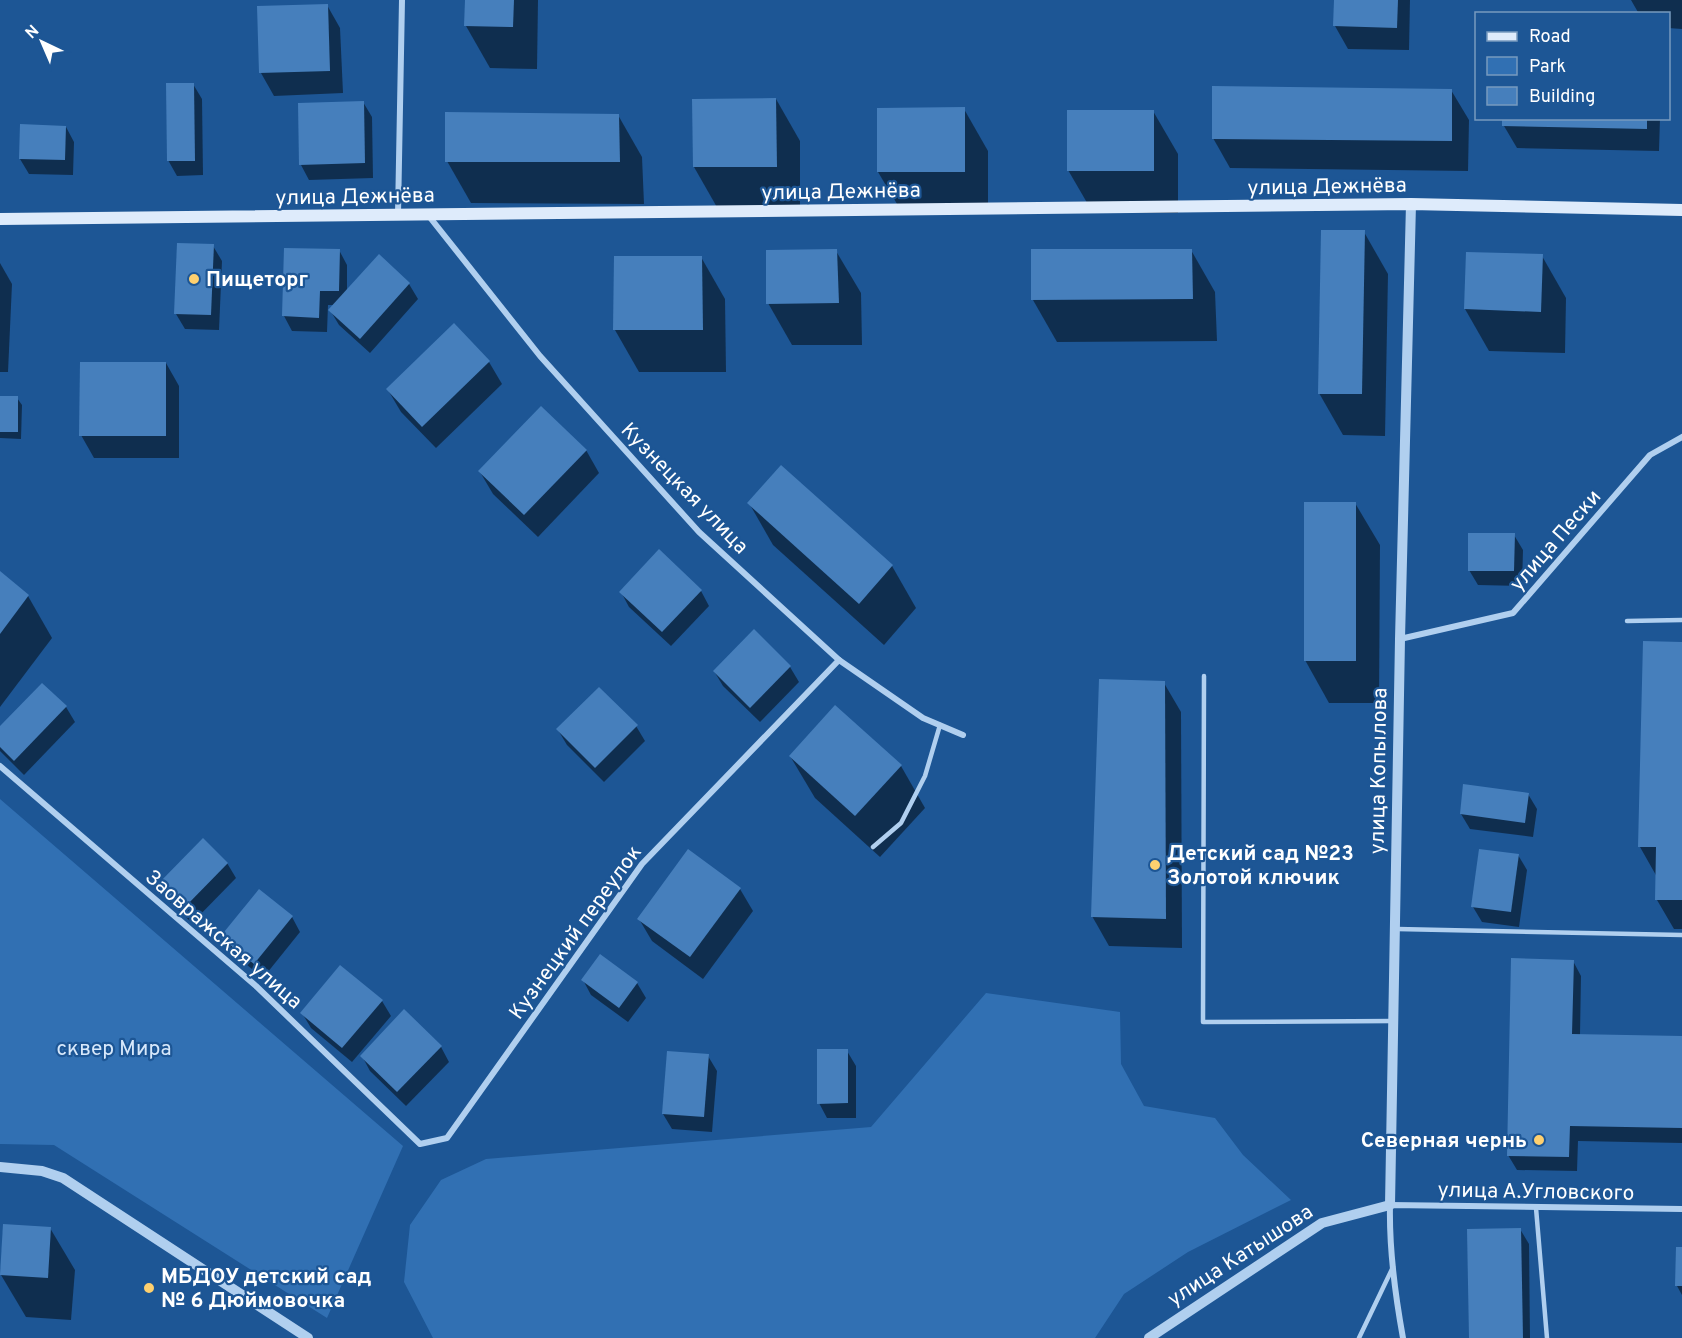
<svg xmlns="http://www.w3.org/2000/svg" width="1682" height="1338" font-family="Overpass,sans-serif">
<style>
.green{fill:#3170b3}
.shadow{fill:#0007}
.building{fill:#467fbc}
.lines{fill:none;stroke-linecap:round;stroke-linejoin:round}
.service{stroke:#b0cfef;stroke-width:4.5}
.minor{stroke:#b0cfef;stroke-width:6}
.tertiary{stroke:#b0cfef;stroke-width:10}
.secondary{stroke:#deebfb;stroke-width:12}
.poi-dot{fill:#fed06f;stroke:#1d5695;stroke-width:2}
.labels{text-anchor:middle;stroke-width:4.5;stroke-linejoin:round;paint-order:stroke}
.street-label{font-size:21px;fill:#fff;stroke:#1d5695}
.poi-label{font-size:21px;font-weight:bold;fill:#fff;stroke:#1d5695;text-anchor:start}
.park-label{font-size:21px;fill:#d7e8fb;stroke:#1d5695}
</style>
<rect width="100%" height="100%" fill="#1d5695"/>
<g class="green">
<path d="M0 799 403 1146 327 1318 54 1145 0 1144Z"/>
<path d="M986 993 1120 1012 1121 1064 1144 1106 1215 1118 1243 1155 1291 1200 1188 1252 1124 1294 1095 1338H433L404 1282 410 1225 441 1180 486 1159 871 1127Z"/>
</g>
<g class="shadow">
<path d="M466 0H538L537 69 490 68 466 26Z"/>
<path d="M1335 0H1410L1409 50 1348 49 1335 26Z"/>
<path d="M1631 0H1682V29L1668 28V14H1639Z"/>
<path d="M327 5 340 28 343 93 274 96 261 73Z"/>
<path d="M193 84 202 99 203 175 177 176 168 160Z"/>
<path d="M1451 90 1469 120 1468 171 1230 168 1213 138Z"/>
<path d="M776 99 800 141V208L718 209 694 167 693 100Z"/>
<path d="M363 102 372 117 373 178 309 180 301 165Z"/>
<path d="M964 109 988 151V213L903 214 878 172Z"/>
<path d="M1153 111 1178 154V213H1093L1068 170Z"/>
<path d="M618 115 642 157 644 204 471 203 447 161Z"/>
<path d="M1504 118H1660L1659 151 1517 148 1504 126Z"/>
<path d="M66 127 74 142 73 175 29 174 20 159Z"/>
<path d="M1364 232 1388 274 1385 436 1343 435 1319 393Z"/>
<path d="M213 246 222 261 219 330 185 329 176 314Z"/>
<path d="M339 250 347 265V292L379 257 409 284 418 299 370 353 339 325 330 310 335 305H328L327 332 292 331 284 316Z"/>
<path d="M1191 250 1215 292 1217 341 1057 342 1033 300Z"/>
<path d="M836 251 861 293 862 345H792L768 303Z"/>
<path d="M1542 256 1566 298 1565 353 1489 351 1465 309Z"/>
<path d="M701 257 725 299 726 372H639L615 330Z"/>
<path d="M0 263 12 284 8 372H0Z"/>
<path d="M489 362 502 384 436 448 401 412 388 390Z"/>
<path d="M166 363 179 386V458H94L81 435Z"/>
<path d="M0 397 17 398 22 405 21 439 0 438Z"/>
<path d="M586 450 599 473 538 537 493 494 480 472Z"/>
<path d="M781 467 892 566 916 608 884 645 773 545 749 503Z"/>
<path d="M1355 503 1380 545 1379 703H1329L1305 660Z"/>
<path d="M1514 535 1523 550 1522 586 1478 585 1469 570Z"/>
<path d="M0 573 28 596 52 638 0 707Z"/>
<path d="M701 591 709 606 671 646 629 607 621 592Z"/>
<path d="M754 631 790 667 799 682 760 722 723 686 714 671Z"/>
<path d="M1682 643V929H1674L1657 900V877L1640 847Z"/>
<path d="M1164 683 1181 712 1182 948 1109 946 1092 916Z"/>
<path d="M66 707 75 722 24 775 0 751V728Z"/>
<path d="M636 726 645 741 604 782 567 745 558 730Z"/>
<path d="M790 756 901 766 925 808 880 857 815 798Z"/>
<path d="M1528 794 1537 809 1533 837 1470 829 1461 814Z"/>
<path d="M1518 855 1527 870 1519 927 1482 922 1473 907Z"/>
<path d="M227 863 236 878 192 923 168 900 159 885Z"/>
<path d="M740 889 753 911 703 979 652 941 639 919Z"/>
<path d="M292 917 300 932 263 978 231 952 222 937Z"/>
<path d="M1573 961 1581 976 1580 1035 1682 1038V1143L1578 1141 1577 1171 1517 1170 1508 1155Z"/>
<path d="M583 980 637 983 646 998 628 1022 591 995Z"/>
<path d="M382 1001 391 1016 352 1062 311 1028 302 1013Z"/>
<path d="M441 1047 449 1062 406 1106 370 1071 362 1056Z"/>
<path d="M847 1051 856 1066V1118H827L819 1103Z"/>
<path d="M708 1056 717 1071 712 1132 672 1129 663 1114Z"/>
<path d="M50 1228 75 1270 71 1320 26 1317 1 1275Z"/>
<path d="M1520 1229 1529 1244 1530 1338H1470Z"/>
<path d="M1682 1249V1295L1677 1286Z"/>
</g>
<g class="building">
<path d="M465 0H514L513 27 464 26Z"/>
<path d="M1334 0H1398L1397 28 1333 26Z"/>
<path d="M328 4 330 71 259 73 257 6Z"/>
<path d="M166 83H194L195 161H167Z"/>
<path d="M1212 86 1452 89V141L1212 139Z"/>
<path d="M776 98 777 167H693L692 99Z"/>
<path d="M364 101 365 163 299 165 298 103Z"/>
<path d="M965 107V172H877V108Z"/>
<rect x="1067" y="110" width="87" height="61"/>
<path d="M445 112 619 114 620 162H445Z"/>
<path d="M1502 118H1647V129L1502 126Z"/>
<path d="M20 124 66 126 65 160 19 159Z"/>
<path d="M1321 230H1365L1362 394H1318Z"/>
<path d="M177 243 214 244 211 315 174 314Z"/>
<path d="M284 248 340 249 339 291H320L319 318 282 316Z"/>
<path d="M837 249 839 303 766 304V250Z"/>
<path d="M1031 249H1192L1193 299 1031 300Z"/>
<path d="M1466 252 1543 254 1541 312 1464 309Z"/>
<path d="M379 254 410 283 360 339 328 310Z"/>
<path d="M614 256H702L703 330H613Z"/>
<path d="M454 323 490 361 422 427 386 389Z"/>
<path d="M80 362H166V436H79Z"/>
<rect x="0" y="396" width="18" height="36"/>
<path d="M541 406 587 450 524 515 478 471Z"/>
<path d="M781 465 893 565 859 604 747 503Z"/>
<rect x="1304" y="502" width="52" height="159"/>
<path d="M1468 533H1515L1514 571H1468Z"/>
<path d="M659 549 702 590 662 632 619 592Z"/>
<path d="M0 571 29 595 0 634Z"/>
<path d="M754 629 791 666 750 708 713 671Z"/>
<path d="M1643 641 1682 642V900H1655L1656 847H1638Z"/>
<path d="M1099 679 1165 681 1166 919 1091 917Z"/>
<path d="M42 683 67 706 14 761 0 747V726Z"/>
<path d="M599 687 638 725 595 768 556 729Z"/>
<path d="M835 705 902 765 855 816 789 756Z"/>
<path d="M1463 784 1529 793 1525 823 1460 814Z"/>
<path d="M203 838 228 863 183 909 157 885Z"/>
<path d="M688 849 741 888 690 957 637 919Z"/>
<path d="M1479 849 1519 854 1511 912 1471 907Z"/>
<path d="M259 889 293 916 254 964 220 937Z"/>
<path d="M600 954 638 982 619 1008 581 980Z"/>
<path d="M1511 958 1574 960 1572 1034 1682 1036V1128L1570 1126 1569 1157 1507 1156Z"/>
<path d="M340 965 383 1000 342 1048 300 1013Z"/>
<path d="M404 1009 442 1046 397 1092 360 1056Z"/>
<path d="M817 1049H848V1103L817 1104Z"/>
<path d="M667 1051 709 1054 704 1117 662 1114Z"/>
<path d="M3 1224 51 1227 48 1278 0 1275Z"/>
<path d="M1521 1228 1523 1338H1469L1467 1229Z"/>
<path d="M1676 1247H1682V1286H1675Z"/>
</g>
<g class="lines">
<g class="service">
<path d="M1627 621 1682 620"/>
<path d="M1204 676 1203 1022 1393 1021"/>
<path d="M873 847 901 823 925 776 940 725"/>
<path d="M1397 929 1682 935"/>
<path d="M1536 1208 1547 1338"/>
<path d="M1359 1338 1393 1267"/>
</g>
<g class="minor">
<path d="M398 214 402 0"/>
<path d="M428 215 540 356 699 532 839 660 923 718 963 735"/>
<path d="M1400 639 1513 613 1650 455 1682 437"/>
<path d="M0 766 256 986 420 1144 447 1138 642 864 839 660"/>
<path d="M1403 1338C1395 1294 1389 1250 1390 1205L1682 1209"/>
</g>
<g class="tertiary">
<path d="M0 1167 42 1171 63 1178 308 1338"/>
<path d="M1149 1338 1322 1223 1390 1205 1400 639 1411 204"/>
</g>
<path class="secondary" d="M0 219 1411 204 1682 210"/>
</g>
<g class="poi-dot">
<circle cx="194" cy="279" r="6"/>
<circle cx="1155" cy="865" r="6"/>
<circle cx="1539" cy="1140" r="6"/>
<circle cx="149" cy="1288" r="6"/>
</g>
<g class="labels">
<g class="street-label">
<text transform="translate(1327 186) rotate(-1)" y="7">улица Дежнёва</text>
<text transform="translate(841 191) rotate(-1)" y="7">улица Дежнёва</text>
<text transform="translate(355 196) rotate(-1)" y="7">улица Дежнёва</text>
<text transform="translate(685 488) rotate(46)" y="7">Кузнецкая улица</text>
<text transform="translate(1555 540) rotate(-49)" y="7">улица Пески</text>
<text transform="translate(1378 771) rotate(-89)" y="7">улица Копылова</text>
<text transform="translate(575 932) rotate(-54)" y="7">Кузнецкий переулок</text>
<text transform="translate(224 939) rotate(41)" y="7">Заовражская улица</text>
<text transform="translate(1536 1191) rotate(1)" y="7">улица А.Угловского</text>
<text transform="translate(1240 1255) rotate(-33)" y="7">улица Катышова</text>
</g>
<g class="poi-label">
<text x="206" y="286">Пищеторг</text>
<text x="1167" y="860">Детский сад №23<tspan x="1167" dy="24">Золотой ключик</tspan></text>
<text x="1527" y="1147" text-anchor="end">Северная чернь</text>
<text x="161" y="1283">МБДОУ детский сад<tspan x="161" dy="24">№ 6 Дюймовочка</tspan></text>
</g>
<g class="park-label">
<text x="114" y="1055">сквер Мира</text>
</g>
</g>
<rect x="1475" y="12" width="195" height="108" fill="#1d5695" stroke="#779abf" stroke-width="1.5"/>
<rect x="1487" y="32" width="30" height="9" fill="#deebfb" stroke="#779abf" stroke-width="1.5"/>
<text x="1529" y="42" font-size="18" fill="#ffffff">Road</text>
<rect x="1487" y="57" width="30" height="18" fill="#3170b3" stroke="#779abf" stroke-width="1.5"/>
<text x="1529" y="72" font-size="18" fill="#ffffff">Park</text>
<rect x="1487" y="87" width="30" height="18" fill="#467fbc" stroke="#779abf" stroke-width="1.5"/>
<text x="1529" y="102" font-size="18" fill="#ffffff">Building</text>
<g transform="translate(42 42) rotate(316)" stroke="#1d5695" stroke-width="4.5" paint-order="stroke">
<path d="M0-4.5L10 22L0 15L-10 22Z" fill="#ffffff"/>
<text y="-9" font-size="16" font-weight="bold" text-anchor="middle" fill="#ffffff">N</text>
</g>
</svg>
